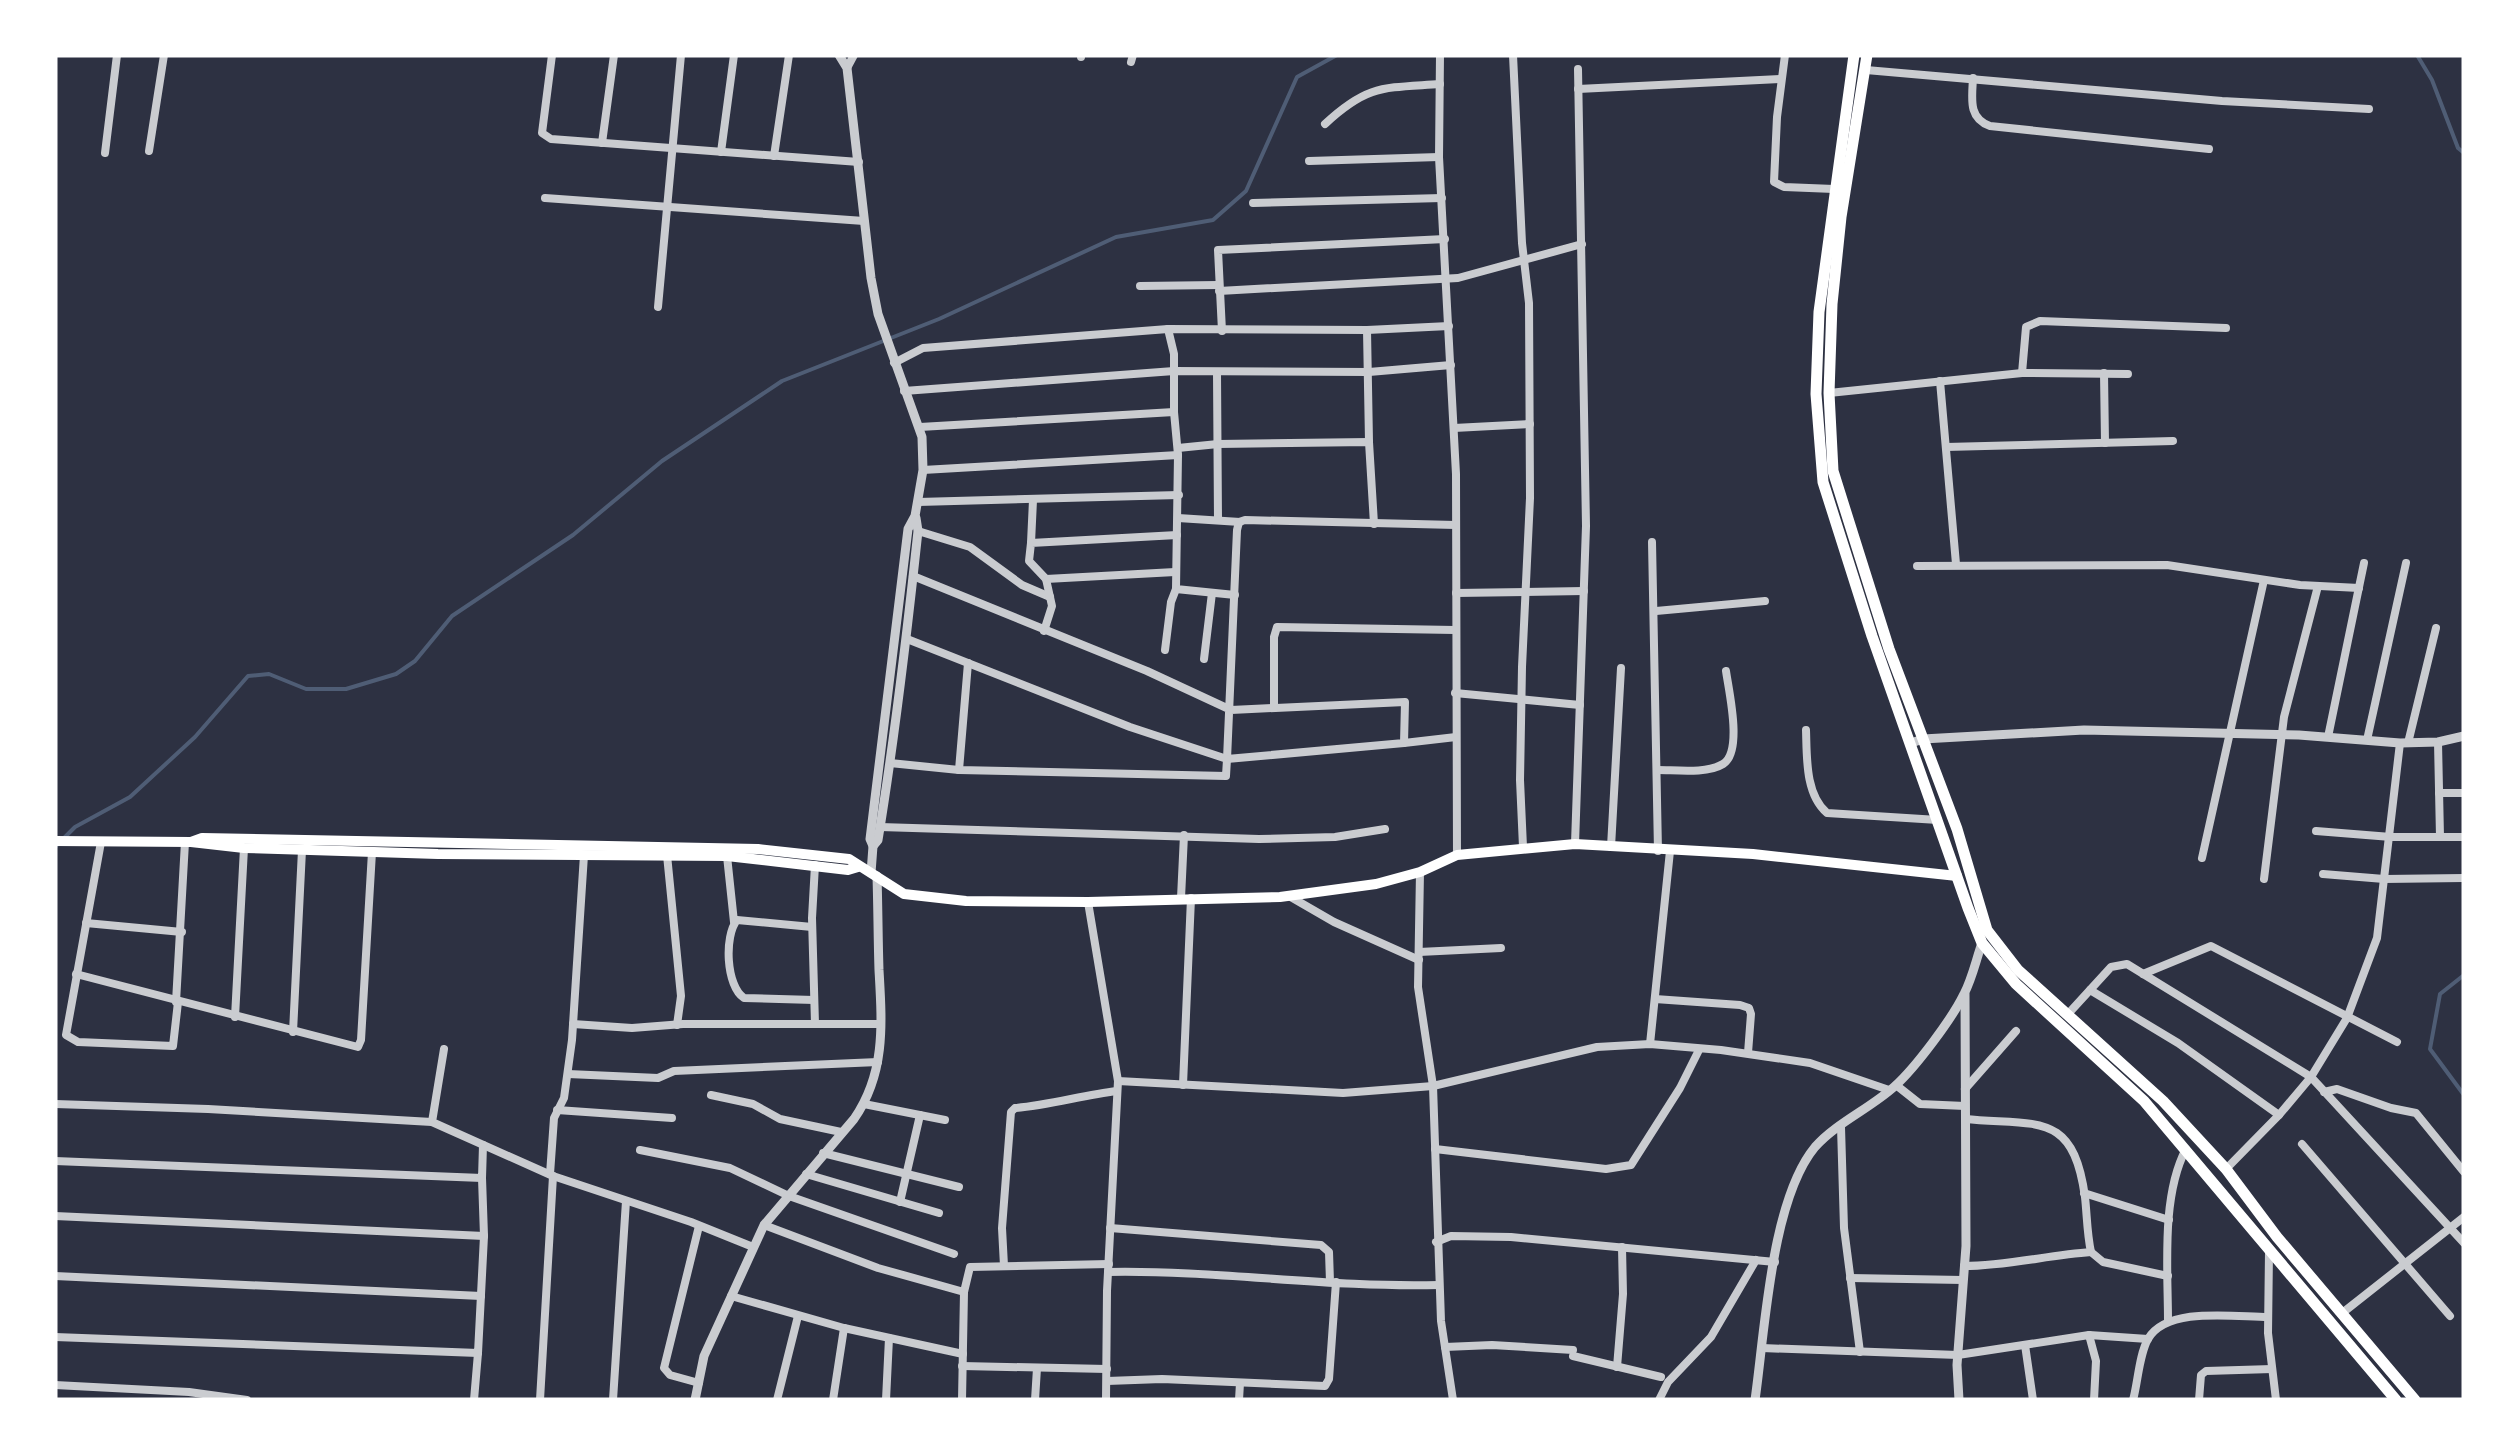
<svg xmlns="http://www.w3.org/2000/svg" width="2519" height="1455" font-family="Roboto,sans-serif">
<style>
.lines{fill:none;stroke-linecap:round;stroke-linejoin:round}
.stream{stroke:#4f5d75;stroke-width:4}
.minor{stroke:#caccd0;stroke-width:8}
.tertiary{stroke:#caccd0;stroke-width:9}
.secondary{stroke:#fff;stroke-width:10}
.primary{stroke:#fff;stroke-width:11}
</style>
<rect width="100%" height="100%" fill="#2d3142"/>
<g class="lines">
<g class="stream">
<path d="M2417 55 2432 80 2458 148 2464 153"/>
<path d="M55 847 75 827 130 797 195 737 248 676 269 674 306 689H346L396 674 415 661 452 616 573 535 662 461 782 381 939 319 1116 237 1213 220 1246 191 1297 77 1337 55"/>
<path d="M2464 975 2440 994 2430 1049 2464 1095"/>
</g>
<g class="minor">
<path d="M552 55 542 133 551 139 859 162"/>
<path d="M1440 55 1439 157 1456 474 1457 855"/>
<path d="M1513 55 1522 243 1529 303 1530 498 1522 667 1520 780 1523 847"/>
<path d="M1785 55 1777 117 1774 182 1784 187 1834 189"/>
<path d="M1081 57V55"/>
<path d="M1131 62 1133 55"/>
<path d="M847 68 854 55"/>
<path d="M1866 70 2222 101 2369 109"/>
<path d="M1973 78C1972 99 1968 118 1990 126L2209 149"/>
<path d="M1578 89 1780 79"/>
<path d="M1325 124C1368 84 1384 88 1440 84"/>
<path d="M602 143 614 55"/>
<path d="M149 151 164 55"/>
<path d="M721 152 734 55"/>
<path d="M105 153 117 55"/>
<path d="M774 156 789 55"/>
<path d="M1309 161 1439 157"/>
<path d="M545 198 864 221"/>
<path d="M1253 203 1442 198"/>
<path d="M1140 286 1218 285"/>
<path d="M1219 291 1458 278 1582 244"/>
<path d="M658 307 681 55"/>
<path d="M1168 329 1174 354V412L1178 455 1176 589 1235 595"/>
<path d="M1367 330 1369 442"/>
<path d="M1222 331 1218 250 1445 239"/>
<path d="M894 363 923 348 1168 329 1367 330 1449 326"/>
<path d="M1217 373 1218 520"/>
<path d="M2022 373 2026 327 2040 321 2226 328"/>
<path d="M2104 373 2105 443"/>
<path d="M1940 381 1956 564"/>
<path d="M904 391 1174 371 1369 372 1451 365"/>
<path d="M1829 393 2022 373 2128 374"/>
<path d="M920 427 1174 412"/>
<path d="M1454 428 1530 424"/>
<path d="M1946 447 2173 441"/>
<path d="M1178 448 1218 444 1369 442 1374 524"/>
<path d="M923 470 1178 455"/>
<path d="M918 502 1179 495"/>
<path d="M1178 518 1240 522"/>
<path d="M918 531 970 547 1022 585 1050 597"/>
<path d="M1652 542 1658 851"/>
<path d="M1031 543 1033 500"/>
<path d="M1917 566 2167 565 2300 585 2359 588"/>
<path d="M1175 572 1046 579 1029 561 1031 543 1177 535"/>
<path d="M913 576 1147 671 1231 710 1405 702 1404 743 1227 759 1237 530 1239 522 1245 520 1456 525"/>
<path d="M1456 593 1584 591"/>
<path d="M1656 611 1765 601"/>
<path d="M1044 631 1052 606 1046 579"/>
<path d="M1165 650 1171 602 1176 589"/>
<path d="M1204 659 1212 593"/>
<path d="M1455 693 1580 705"/>
<path d="M1274 708V637L1277 627 1455 630"/>
<path d="M1806 730C1807 757 1805 794 1827 813L1938 820"/>
<path d="M2328 737 2364 563"/>
<path d="M2367 740 2406 563"/>
<path d="M2438 742 2440 837"/>
<path d="M1404 743 1456 737"/>
<path d="M2408 743 2436 628"/>
<path d="M890 763 959 770 1226 776 1227 759 1130 727 907 639"/>
<path d="M959 770 968 663"/>
<path d="M1658 770C1676 770 1707 774 1723 764 1743 752 1729 692 1726 671"/>
<path d="M2439 793H2464"/>
<path d="M880 827 1259 839 1335 837 1385 829"/>
<path d="M2316 831 2391 837H2464"/>
<path d="M101 842 66 1035 78 1042 173 1046 178 1002"/>
<path d="M1575 844 1586 526 1578 69"/>
<path d="M1611 847 1621 668"/>
<path d="M667 855 681 996 677 1025"/>
<path d="M727 856 734 922"/>
<path d="M2202 858 2264 580"/>
<path d="M1420 872 1418 987 1433 1086 1441 1321 1453 1400"/>
<path d="M2323 874 2384 879 2464 878"/>
<path d="M2264 879 2284 717 2318 586"/>
<path d="M1289 896 1334 922 1419 960"/>
<path d="M1181 898 1184 835"/>
<path d="M1088 902 1118 1081 1107 1291 1106 1400"/>
<path d="M86 923 182 932"/>
<path d="M812 927 737 920C724 936 726 986 744 998L814 1000"/>
<path d="M1419 952 1501 948"/>
<path d="M76 974 358 1047 361 1040 372 852"/>
<path d="M2143 974 2211 946 2397 1042"/>
<path d="M2090 990 2178 1043 2279 1115"/>
<path d="M1655 999 1740 1005 1749 1008 1751 1014 1748 1053"/>
<path d="M176 1002 185 842"/>
<path d="M2068 1014 2111 967 2127 964 2311 1077 2464 1243"/>
<path d="M235 1017 244 848"/>
<path d="M573 1024 632 1028 683 1024H881"/>
<path d="M815 1024 812 918 815 865"/>
<path d="M293 1032 302 850"/>
<path d="M1650 1044 1670 851"/>
<path d="M444 1049 432 1122 553 1176 691 1222 753 1247"/>
<path d="M568 1074 658 1078 674 1071 878 1062"/>
<path d="M1118 1081 1343 1093 1433 1086 1597 1047 1650 1044 1721 1050 1810 1063 1889 1090"/>
<path d="M1183 1085 1191 898"/>
<path d="M1896 1085 1920 1104 1965 1106"/>
<path d="M1965 1089 2016 1031"/>
<path d="M2324 1092 2337 1089 2391 1108 2416 1113 2464 1172"/>
<path d="M711 1095 753 1104 780 1119 841 1132"/>
<path d="M55 1104 208 1109 432 1122"/>
<path d="M864 1104 945 1120"/>
<path d="M557 1110 672 1118"/>
<path d="M1965 1119C2037 1126 2073 1110 2085 1197 2087 1215 2087 1234 2091 1252L2103 1262 2168 1276"/>
<path d="M1841 1127 1844 1228 1860 1352"/>
<path d="M2302 1144 2450 1316"/>
<path d="M1435 1149 1606 1169 1631 1165 1680 1088 1699 1050"/>
<path d="M640 1150 730 1168 789 1196 954 1254"/>
<path d="M823 1153 959 1187"/>
<path d="M55 1161 482 1178 483 1145"/>
<path d="M2226 1169 2279 1115 2311 1077 2347 1018 2377 938 2400 743"/>
<path d="M550 1174 554 1118 564 1098 572 1040 584 855"/>
<path d="M806 1174 939 1213"/>
<path d="M2084 1193 2169 1220"/>
<path d="M900 1202 920 1115"/>
<path d="M55 1216 484 1236"/>
<path d="M764 1225 878 1268 964 1292"/>
<path d="M699 1226 664 1368 670 1375 699 1383"/>
<path d="M1110 1228 1321 1245 1329 1252 1330 1282"/>
<path d="M1436 1242 1451 1236 1511 1237 1775 1262"/>
<path d="M2269 1252 2268 1333 2276 1400"/>
<path d="M1004 1266 1002 1228 1011 1112 1015 1108C1050 1105 1083 1095 1117 1091"/>
<path d="M1964 1266C2007 1266 2048 1255 2091 1252"/>
<path d="M1108 1272C1219 1270 1328 1288 1439 1285"/>
<path d="M55 1276 481 1296"/>
<path d="M1850 1278 1963 1280"/>
<path d="M731 1296 844 1328 963 1354"/>
<path d="M2341 1314 2464 1217"/>
<path d="M2168 1321C2168 1270 2161 1196 2186 1149"/>
<path d="M2089 1335 2096 1361 2094 1400"/>
<path d="M55 1337 478 1353 484 1236 482 1178"/>
<path d="M2025 1345 2033 1400"/>
<path d="M1445 1347 1492 1345 1573 1350"/>
<path d="M1762 1348 1958 1355 2089 1335 2148 1339"/>
<path d="M1573 1356 1661 1377"/>
<path d="M962 1366 1107 1369"/>
<path d="M1617 1367 1623 1294 1622 1247"/>
<path d="M1107 1381 1162 1379 1325 1386 1329 1379 1336 1282"/>
<path d="M55 1385 189 1392 247 1400"/>
<path d="M474 1400 478 1353"/>
<path d="M540 1400 553 1176"/>
<path d="M613 1400 626 1201"/>
<path d="M777 1400 798 1316"/>
<path d="M833 1400 844 1328"/>
<path d="M886 1400 889 1338"/>
<path d="M962 1400 964 1292 970 1267 1109 1264"/>
<path d="M1035 1400 1037 1368"/>
<path d="M1239 1400 1240 1383"/>
<path d="M1659 1400 1668 1382 1711 1337 1756 1260"/>
<path d="M2133 1400C2138 1382 2139 1355 2148 1339 2167 1306 2235 1317 2268 1317"/>
<path d="M2199 1400 2201 1375 2206 1371 2272 1369"/>
</g>
<g class="tertiary">
<path d="M839 55 847 68 871 278 878 314 922 437 923 470 915 516 908 529 870 839 873 846 871 873"/>
<path d="M1911 743 1923 739 2084 730 2299 735 2400 743 2438 742 2464 736"/>
<path d="M873 846 878 840C895 737 907 634 918 531L916 518"/>
<path d="M695 1400 704 1356 764 1225 854 1119C886 1073 882 1023 879 970 878 939 878 908 877 876"/>
<path d="M1755 1400C1765 1331 1771 1200 1815 1147 1836 1123 1871 1108 1895 1086 1915 1068 1952 1019 1964 994 1972 979 1976 960 1982 943"/>
<path d="M1959 1400 1957 1365 1966 1246 1965 994"/>
</g>
<g class="secondary">
<path d="M55 841 191 842 244 848 438 854 727 856 848 870 858 867"/>
<path d="M191 842 202 838 758 849 849 859 904 894 966 901 1088 902 1280 897 1376 884 1420 872 1457 855 1575 844 1753 854 1957 876"/>
</g>
<g class="primary">
<path d="M1854 55 1819 312 1816 394 1823 482 1872 636 1968 908 1982 943 2016 984 2144 1101 2396 1400"/>
<path d="M1867 55 1841 217 1832 304 1829 393 1833 471 1889 649 1957 829 1987 930 2018 970 2163 1101 2226 1169 2277 1237 2415 1400"/>
</g>
</g>
<rect width="2519" height="1455" fill="none" stroke="#ffffff" stroke-width="115"/>
</svg>
